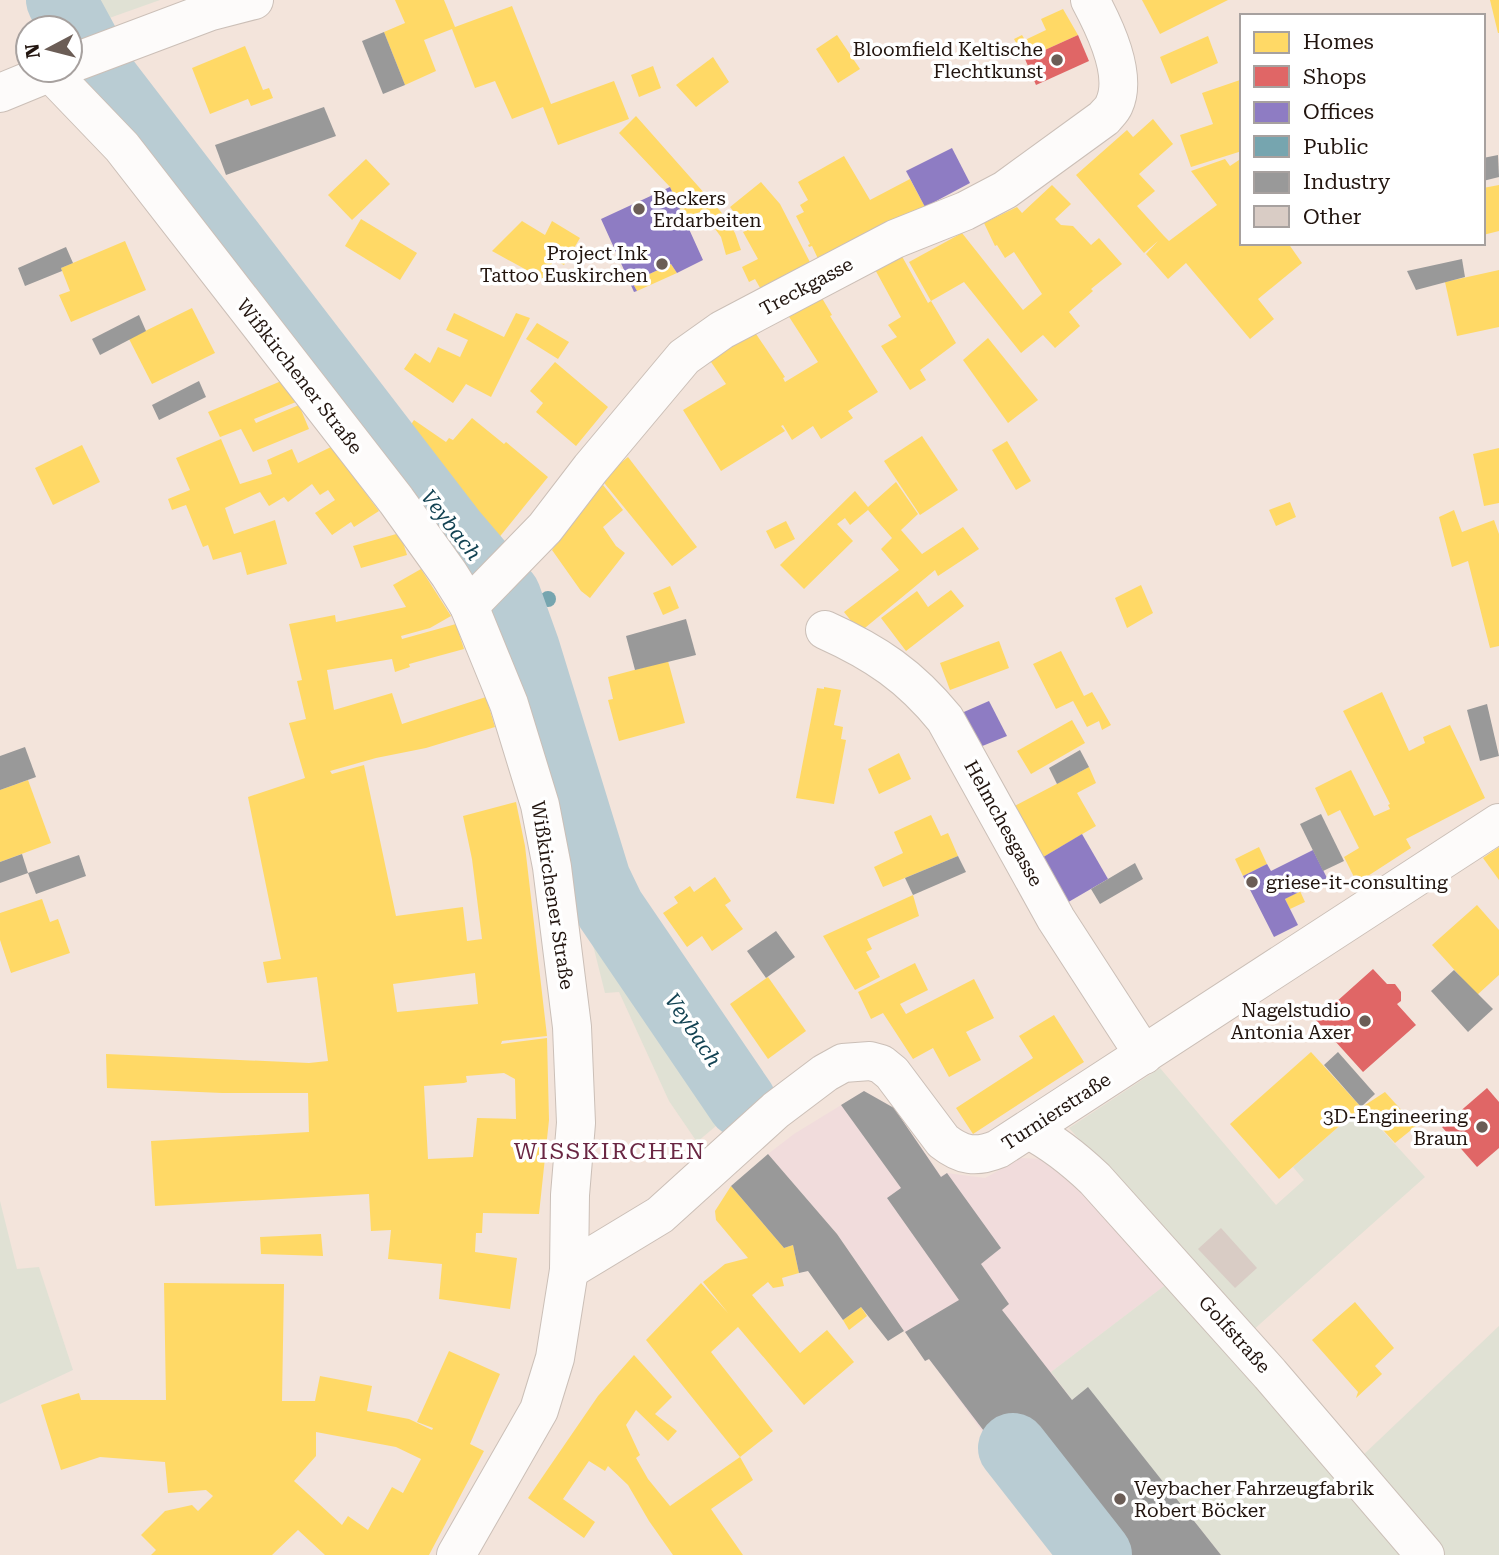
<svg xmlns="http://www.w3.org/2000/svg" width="1499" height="1555" font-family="'Roboto Serif',serif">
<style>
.industrial{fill:#f1dcdc}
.green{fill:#e0e1d4}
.homes{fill:#ffd966;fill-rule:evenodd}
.shops{fill:#e06666}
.offices{fill:#8e7cc3}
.public{fill:#76a5af}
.industry{fill:#999}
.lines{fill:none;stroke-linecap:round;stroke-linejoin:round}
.river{stroke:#b9ccd3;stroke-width:70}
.building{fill:#d9ccc5}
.street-casing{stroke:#cbbfb7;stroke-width:40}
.street{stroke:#fdfbfa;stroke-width:38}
.poi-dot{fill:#6b5d56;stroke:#fff;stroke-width:2.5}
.labels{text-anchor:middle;stroke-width:7;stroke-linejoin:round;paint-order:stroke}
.poi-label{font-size:19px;fill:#22150f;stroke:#fff;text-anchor:end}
.street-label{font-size:19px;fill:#22150f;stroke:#fff}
.water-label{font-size:21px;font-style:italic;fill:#124252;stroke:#fff}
.quarter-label{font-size:23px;letter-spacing:2px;fill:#6a2743;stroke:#fff}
</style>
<rect width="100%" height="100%" fill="#f3e4db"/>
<path class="industrial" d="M864 1091 894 1108 941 1176 947 1173 985 1178 1021 1158 1042 1159 1066 1169 1172 1280 1051 1372 1088 1387 1221 1555H1109L1019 1443 1001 1457 929 1359 925 1361 837 1234 768 1154 794 1134Z"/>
<g class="green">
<path d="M26 0H160L70 32V28H39Z"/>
<path d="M604 937 621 941 703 1067 736 1109 697 1142 669 1101 619 992 605 993 592 941Z"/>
<path d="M1160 1068 1276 1205 1304 1180 1293 1167 1361 1107 1425 1177 1251 1332 1069 1128Z"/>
<path d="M0 1201 17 1269 39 1267 73 1370 0 1404Z"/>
<path d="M1172 1280 1410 1555H1221L1088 1388 1072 1400 1051 1372Z"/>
<path d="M1499 1326V1555H1441L1359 1459Z"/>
<path d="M1019 1443 1109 1555H1075L1001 1457Z"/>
</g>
<g class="homes">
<path d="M395 0H444L455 27 512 6 551 104 614 81 629 119 558 145 543 107 512 119 495 81 475 88 452 29 424 40 436 71 405 85 384 32 405 23Z"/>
<path d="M1142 0H1228L1160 34Z"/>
<path d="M1490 0H1499V33H1498Z"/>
<path d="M1063 9 1078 35 1025 59 1014 39 1022 35 1025 40 1046 30 1041 19Z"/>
<path d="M837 35 860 69 838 83 816 49Z"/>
<path d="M1208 36 1218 63 1171 84 1160 57Z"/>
<path d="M245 46 263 90 269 88 273 98 251 106 248 99 210 114 192 68Z"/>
<path d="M713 57 729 82 696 107 676 85Z"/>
<path d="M653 66 661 88 639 97 631 75Z"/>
<path d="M1240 80 1242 151 1191 167 1180 135 1213 124 1202 93Z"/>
<path d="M636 116 721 212 735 233 741 250 726 255 721 237 702 211 684 219 670 187 619 133Z"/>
<path d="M1153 119 1173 144 1139 174 1155 191 1137 206 1164 236 1169 241 1217 205 1191 171 1225 159 1230 166 1242 158V243H1288L1302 263 1258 299 1274 319 1250 339 1186 263 1168 279 1146 254 1158 241 1144 253 1076 175 1127 130 1133 137Z"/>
<path d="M844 156 870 200 910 179 925 207 820 263 812 246 809 247 808 245 810 244 796 216 804 212 800 205 808 200 798 182Z"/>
<path d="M366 159 390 184 352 220 328 195Z"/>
<path d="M761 182 780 204 813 268 763 293 755 279 749 282 742 267 758 259 743 232 748 230 730 207Z"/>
<path d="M1052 185 1071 204 1055 219 1061 225 1073 226 1091 245 1099 238 1122 264 1091 289 1093 291 1069 312 1080 326 1055 348 1043 335 1021 353 964 282 931 301 909 262 962 233 1023 310 1042 294 1014 252 1005 258 997 245 995 246 984 223 1017 207 1022 213Z"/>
<path d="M1499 185V231L1483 235V188Z"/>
<path d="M361 219 417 253 400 280 345 246Z"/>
<path d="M522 221 545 235 552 221 580 238 564 265 554 260 543 279 492 251Z"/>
<path d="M125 241 146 290 71 322 59 295 70 291 61 268Z"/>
<path d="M899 251 928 303 931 301 956 343 920 370 926 380 910 390 881 346 897 337 888 325 901 317 872 264Z"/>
<path d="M671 264 677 273 637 291 632 282Z"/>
<path d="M1499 270V327L1457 336 1445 282Z"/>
<path d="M819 293 832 315 830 316 878 392 848 411 853 418 821 439 813 426 792 440 783 425 781 426 785 431 721 471 683 410 726 384 709 359 752 328 785 377 783 378 785 382 818 362 786 312Z"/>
<path d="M192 308 215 353 152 384 129 339Z"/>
<path d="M454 313 504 337 516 313 530 318 491 397 466 384 453 403 404 369 415 353 430 363 438 347 460 357 468 340 446 330Z"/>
<path d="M537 323 569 342 558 359 526 339Z"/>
<path d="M988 338 1038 400 1008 423 963 360Z"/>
<path d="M555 362 608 407 576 446 536 412 543 403 530 391Z"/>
<path d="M286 379 296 402 254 419 256 423 299 405 309 429 253 452 241 429 220 437 208 412Z"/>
<path d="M472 418 504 444 506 442 548 477 497 540 477 525 482 520 443 488 444 486 426 466 433 458 402 438 414 420 446 442 449 438 453 440Z"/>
<path d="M922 436 958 490 920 515 884 461Z"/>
<path d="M221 439 240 484 272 474 267 460 292 449 298 463 331 447 379 511 354 527 351 522 332 535 315 513 335 500 328 490 320 495 312 484 288 502 284 497 269 506 260 492 225 508 234 534 275 520 287 564 247 575 241 552 213 560 208 545 203 547 186 505 172 510 168 499 190 490 176 458Z"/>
<path d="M1007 441 1031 481 1016 490 992 450Z"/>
<path d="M82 445 100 482 53 505 35 468Z"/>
<path d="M1499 448V503L1484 506 1473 454Z"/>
<path d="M628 457 697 547 672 566 601 479Z"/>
<path d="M896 482 918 514 901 530 922 554 963 527 979 549 938 576 935 570 860 632 844 612 899 570 881 549 892 538 868 510 850 525 845 518 837 524 853 541 804 589 780 565 855 491 868 507Z"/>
<path d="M603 485 623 510 603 527 616 546 625 553 590 598 581 591 552 550Z"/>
<path d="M1290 502 1296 517 1276 526 1269 510Z"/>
<path d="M1454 510 1462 532 1494 520 1499 534V646L1490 648 1468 561 1452 567 1439 517Z"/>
<path d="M786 521 795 539 775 549 766 531Z"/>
<path d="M400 533 407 555 361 568 353 546Z"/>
<path d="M421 569 451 616 430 628 401 636 402 639 456 624 464 649 409 664 410 667 395 672 392 659 327 670 334 710 392 693 402 724 486 697 495 727 426 748 376 758 330 771 332 774 364 765 396 916 463 907 467 941 482 939 472 859 463 816 516 802 525 846 547 1036 502 1041 501 1044 547 1038 549 1120 539 1214 483 1213 482 1233H476L475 1252 517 1258 510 1309 439 1299 442 1264 388 1259 391 1230 371 1231 369 1194 155 1206 151 1141 309 1132 308 1093H222L107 1088 106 1054 309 1063 328 1061 317 977 267 983 263 962 281 959 248 797 305 778 289 723 306 719 297 681 302 680 289 624 335 615 336 622 406 607 393 585ZM475 973 478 1004 397 1012 393 984ZM504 1073 515 1079 516 1119 477 1118 473 1157 428 1159 424 1086 464 1083 467 1082 466 1076Z"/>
<path d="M1141 585 1153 613 1127 628 1115 598Z"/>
<path d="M670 586 679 608 663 615 653 593Z"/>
<path d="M951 590 964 606 906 651 881 618 917 591 928 607Z"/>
<path d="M999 641 1009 668 950 690 940 663Z"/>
<path d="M1061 651 1084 696 1092 692 1111 725 1102 730 1099 721 1087 727 1073 701 1056 709 1033 664Z"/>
<path d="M668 661 685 723 619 741 608 700 613 699 608 677Z"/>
<path d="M824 687 841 690 834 725 843 727 841 739 846 740 834 804 796 798 817 688 824 689Z"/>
<path d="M1382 692 1409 751 1425 743 1423 737 1450 725 1485 798 1406 839 1411 848 1357 883 1344 857 1359 848 1340 810 1328 816 1315 788 1351 770 1374 816 1390 809 1388 805 1390 804 1343 711Z"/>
<path d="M1072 720 1085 743 1031 774 1017 751Z"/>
<path d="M899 753 911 779 879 794 868 769Z"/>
<path d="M1089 767 1096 783 1077 793 1096 826 1040 859 1011 808Z"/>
<path d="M28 780 51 843 0 862V790Z"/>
<path d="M931 815 941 836 948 833 958 856 883 887 874 867 903 853 894 832Z"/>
<path d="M1259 847 1267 864 1243 876 1235 859Z"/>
<path d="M1499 847V880L1483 858Z"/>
<path d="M715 877 731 901 725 905 743 929 712 951 702 936 687 947 663 913 678 903 674 897 690 886 694 892Z"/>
<path d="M1300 891 1305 902 1290 909 1285 899Z"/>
<path d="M913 895 919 916 867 939 872 949 866 952 880 977 855 990 823 936Z"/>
<path d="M42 899 50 922 58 919 70 953 11 973 0 940V913Z"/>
<path d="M1477 905 1499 930V975L1477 995 1432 945Z"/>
<path d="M915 963 928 990 900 1004 906 1014 974 979 994 1018 966 1032 981 1060 949 1077 933 1048 913 1059 883 1013 871 1019 858 992Z"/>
<path d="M768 977 806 1031 768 1059 730 1004Z"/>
<path d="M1054 1015 1084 1062 973 1134 956 1108 1033 1058 1019 1036Z"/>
<path d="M1311 1052 1361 1107 1279 1179 1230 1124Z"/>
<path d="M1385 1092 1416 1126 1395 1143 1362 1107Z"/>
<path d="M731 1186 784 1248 793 1245 799 1273 782 1278 784 1286 773 1288 768 1282 752 1295 800 1353 827 1330 854 1362 804 1405 738 1327 711 1352 773 1431 740 1457 753 1480 711 1509 743 1555H673L649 1521 628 1485 608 1466 605 1471 589 1461 563 1499 595 1522 584 1538 528 1498 598 1396 634 1355 672 1397 655 1414 677 1431 668 1441 636 1410 626 1425 640 1455 636 1458 648 1479 670 1506 740 1457 646 1340 701 1283 728 1313 703 1282 725 1264 748 1258 716 1220 715 1211Z"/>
<path d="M321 1234 323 1256 261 1254 260 1237Z"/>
<path d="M164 1283 284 1284 282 1401H315L320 1376 372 1386 367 1411 409 1419 432 1430 433 1428 417 1422 449 1351 500 1374 470 1444 484 1451 429 1555H325L298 1530 272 1555H151L156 1550 141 1535 165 1511 192 1505 198 1511 213 1496 206 1490 168 1493 165 1462 100 1457 61 1470 41 1405 79 1393 81 1400H166ZM316 1432 396 1447 421 1459 403 1493 392 1487 368 1530 348 1516 342 1525 294 1481 316 1456Z"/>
<path d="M1355 1302 1394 1348 1375 1366 1382 1374 1356 1398 1358 1392 1312 1340Z"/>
<path d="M861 1307 867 1316 849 1330 843 1320Z"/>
</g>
<g class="shops">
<path d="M1078 35 1089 61 1036 85 1025 59Z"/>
<path d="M1373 969 1387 984H1395L1401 992V1001L1397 1004 1416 1025 1363 1072 1316 1020Z"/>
<path d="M1487 1088 1499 1102V1148L1477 1167 1442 1127Z"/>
</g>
<g class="offices">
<path d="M952 148 970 183 925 207 906 171Z"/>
<path d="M670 187 703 260 677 273 671 264 632 282 637 291 634 292 601 219Z"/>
<path d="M989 701 1007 736 975 749 957 715Z"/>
<path d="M1082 834 1108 879 1065 904 1040 859Z"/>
<path d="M1313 850 1327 878 1285 899 1298 925 1274 937 1243 876 1267 864 1271 871Z"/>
</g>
<circle class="public" cx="548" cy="599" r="8"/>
<g class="industry">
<path d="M384 32 405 85 383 94 362 41Z"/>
<path d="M324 107 336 136 226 175 215 145Z"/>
<path d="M1498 155 1499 177 1483 181V158Z"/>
<path d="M66 247 73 263 61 268 62 271 25 286 18 268Z"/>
<path d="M1462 259 1465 277 1416 290 1407 271Z"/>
<path d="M139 315 146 331 100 355 92 339Z"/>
<path d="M199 381 206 397 159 420 152 405Z"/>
<path d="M686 619 696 655 635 670 626 636Z"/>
<path d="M1487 704 1499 756 1480 761 1467 710Z"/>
<path d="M25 747 36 777 0 790V756Z"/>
<path d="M1080 750 1089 767 1057 784 1049 768Z"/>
<path d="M1321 814 1344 861 1323 871 1300 824Z"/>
<path d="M22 854 28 873 0 883V862Z"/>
<path d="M79 855 86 876 36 894 28 873Z"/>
<path d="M958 856 966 872 913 895 905 878Z"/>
<path d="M1135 863 1143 879 1100 904 1091 889Z"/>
<path d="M776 931 795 957 766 978 747 951Z"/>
<path d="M1454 970 1493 1009 1468 1032 1431 991Z"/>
<path d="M1338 1052 1375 1094 1361 1107 1324 1065Z"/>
<path d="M864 1091 894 1108 941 1177 947 1173 1001 1248 981 1264 1009 1304 1002 1310 1072 1400 1088 1387 1221 1555H1109L1019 1443 1003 1456 929 1359 925 1361 905 1332 959 1300 887 1198 901 1188 841 1105Z"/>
<path d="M768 1154 837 1234 904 1331 888 1341 861 1307 843 1320 808 1271 799 1273 793 1245 784 1248 731 1186Z"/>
</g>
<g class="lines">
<g class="river">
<path d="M61 0 105 81 452 533 506 596 525 649 596 880 610 909 742 1103"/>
<path d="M1013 1448 1097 1555"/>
</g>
</g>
<path class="building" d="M1221 1228 1257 1268 1235 1288 1198 1249Z"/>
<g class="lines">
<defs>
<g id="street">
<path d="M70 64 211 11 254 0"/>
<path d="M50 72 122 147 396 500 449 574 469 606 509 704 540 805 552 867 572 1027 576 1123 570 1195 569 1270 555 1358 539 1410 456 1555"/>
<path d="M0 93 56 70"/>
<path d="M469 606 545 528 591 468 684 357 722 330 895 239 965 211 1005 190 1104 118C1107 114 1112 110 1114 105 1128 75 1104 26 1090 0"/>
<path d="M825 630C876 653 910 676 945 719L1056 919 1144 1055"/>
<path d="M1029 1130C1054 1143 1074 1159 1095 1179L1270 1374 1425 1555"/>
<path d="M569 1270 660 1215 776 1110 825 1073 843 1063 870 1061 881 1064 892 1073 943 1141C962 1156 976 1158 998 1149L1499 823"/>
</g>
</defs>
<use href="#street" class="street-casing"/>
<use href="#street" class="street"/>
</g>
<g class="poi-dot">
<circle cx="1057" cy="60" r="7"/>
<circle cx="639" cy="209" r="7"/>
<circle cx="662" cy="264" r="7"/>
<circle cx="1252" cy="882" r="7"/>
<circle cx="1365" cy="1021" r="7"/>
<circle cx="1482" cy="1127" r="7"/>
<circle cx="1120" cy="1499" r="7"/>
</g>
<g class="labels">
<g class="poi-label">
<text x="1043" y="56">Bloomfield Keltische<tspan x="1043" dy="22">Flechtkunst</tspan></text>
<text x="653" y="205" text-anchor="start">Beckers<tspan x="653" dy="22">Erdarbeiten</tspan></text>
<text x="648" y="260">Project Ink<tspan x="648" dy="22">Tattoo Euskirchen</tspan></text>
<text x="1266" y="889" text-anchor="start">griese-it-consulting</text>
<text x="1351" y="1017">Nagelstudio<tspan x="1351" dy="22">Antonia Axer</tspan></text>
<text x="1468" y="1123">3D-Engineering<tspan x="1468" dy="22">Braun</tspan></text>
<text x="1134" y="1495" text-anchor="start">Veybacher Fahrzeugfabrik<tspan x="1134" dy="22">Robert Böcker</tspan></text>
</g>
<g class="street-label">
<text transform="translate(806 286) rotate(-28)" y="7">Treckgasse</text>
<text transform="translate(300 376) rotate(52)" y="7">Wißkirchener Straße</text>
<text transform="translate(1004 823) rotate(61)" y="7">Helmchesgasse</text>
<text transform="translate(553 895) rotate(81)" y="7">Wißkirchener Straße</text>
<text transform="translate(1056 1111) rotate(-33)" y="7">Turnierstraße</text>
<text transform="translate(1235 1334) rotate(48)" y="7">Golfstraße</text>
</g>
<g class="water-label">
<text transform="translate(451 525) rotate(52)" y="7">Veybach</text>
<text transform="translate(693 1030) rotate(56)" y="7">Veybach</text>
</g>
<g class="quarter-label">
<text x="610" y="1159">WISSKIRCHEN</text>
</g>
</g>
<rect x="1240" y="14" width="245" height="231" fill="#ffffff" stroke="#a7a19f" stroke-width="2"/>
<rect x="1254" y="32" width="35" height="21" fill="#ffd966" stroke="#a7a19f" stroke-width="2"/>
<text x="1303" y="49" font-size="21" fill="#22150f">Homes</text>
<rect x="1254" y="66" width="35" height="21" fill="#e06666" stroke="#a7a19f" stroke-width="2"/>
<text x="1303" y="84" font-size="21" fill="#22150f">Shops</text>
<rect x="1254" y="102" width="35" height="21" fill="#8e7cc3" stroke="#a7a19f" stroke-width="2"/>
<text x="1303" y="119" font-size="21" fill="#22150f">Offices</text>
<rect x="1254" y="136" width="35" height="21" fill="#76a5af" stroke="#a7a19f" stroke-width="2"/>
<text x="1303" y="154" font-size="21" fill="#22150f">Public</text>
<rect x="1254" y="172" width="35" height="21" fill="#999999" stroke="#a7a19f" stroke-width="2"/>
<text x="1303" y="189" font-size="21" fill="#22150f">Industry</text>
<rect x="1254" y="206" width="35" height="21" fill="#d9ccc5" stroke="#a7a19f" stroke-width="2"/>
<text x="1303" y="224" font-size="21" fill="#22150f">Other</text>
<g transform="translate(49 49) rotate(263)"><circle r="33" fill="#ffffff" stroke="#a7a19f" stroke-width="2"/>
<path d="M0-5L12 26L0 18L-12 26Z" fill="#6b5d56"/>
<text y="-10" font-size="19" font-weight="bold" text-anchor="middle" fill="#22150f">N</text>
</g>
</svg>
